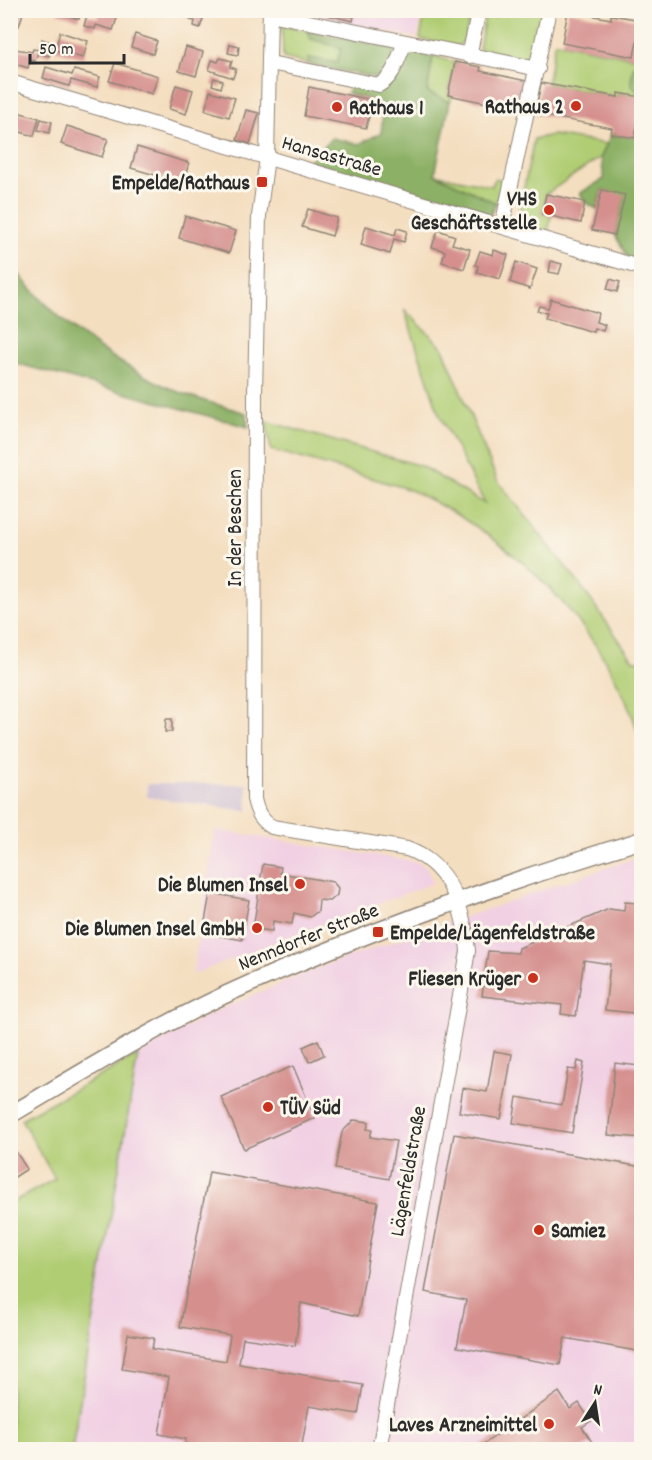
<svg xmlns="http://www.w3.org/2000/svg" width="652" height="1460" font-family="Dekko,sans-serif">
<style>
.built{fill:#f1d0e3}
.industrial{fill:#cebed1}
.green{fill:#b0cd73;stroke:#6e7c4f;stroke-width:1.5}
.forest{fill:#8cb065;stroke:#5c6e48;stroke-width:1.5}
.building{fill:#d5908e}
.lines{fill:none;stroke-linecap:round;stroke-linejoin:round}
.minor-casing{stroke:#908476;stroke-width:16}
.tertiary-casing{stroke:#908476;stroke-width:19}
.minor{stroke:#fff;stroke-width:14}
.tertiary{stroke:#fff;stroke-width:16}
.poi-dot{fill:#c8321e;stroke:#fbf7ec;stroke-width:2}
.labels{text-anchor:middle;stroke-width:6;stroke-linejoin:round;paint-order:stroke}
.poi-label{font-size:21px;font-weight:bold;fill:#2b2b2b;stroke:#fbf7ec;text-anchor:end}
.street-label{font-size:21px;fill:#2b2b2b;stroke:#fbf7ec}
</style>
<rect width="100%" height="100%" fill="#fbf7ec"/>
<filter id="ink" filterUnits="userSpaceOnUse"><feTurbulence type="fractalNoise" baseFrequency=".0167" numOctaves="2"/><feDisplacementMap in="SourceGraphic" scale="12" xChannelSelector="R" yChannelSelector="G"/><feConvolveMatrix kernelMatrix="1 2 1 2 8 2 1 2 1" color-interpolation-filters="sRGB"/></filter>
<filter id="wash" filterUnits="userSpaceOnUse"><feTurbulence type="fractalNoise" baseFrequency=".008" numOctaves="4" result="noise"/><feDisplacementMap in="SourceGraphic" scale="24" xChannelSelector="R" yChannelSelector="G"/><feGaussianBlur stdDeviation="1.35" result="paint"/><feColorMatrix in="noise" values="0 0 0 0 0 0 0 0 0 0 0 0 0 0 0 0 0 1.4 0 .05"/><feComposite in="paint" operator="in"/></filter>
<g filter="url(#wash)">
<rect width="100%" height="100%" fill="#f4dec0"/>
<g class="built">
<path d="M284 11H422L417 38Z"/>
<path d="M215 830 417 862 426 867 433 883 193 974Z"/>
<path d="M641 856V1449L72 1450 138 1055 209 1014 320 967Z"/>
</g>
<path class="industrial" d="M147 784H247L248 811 147 797Z"/>
<g class="green">
<path d="M425 11H471L465 40 458 46 420 39Z"/>
<path d="M496 11H542L533 56 527 59 479 49 485 15 495 17Z"/>
<path d="M282 26 308 31 311 39 341 48 337 63 309 58V64L283 58Z"/>
<path d="M555 42 641 59 633 68 631 84 641 97 618 93V97L547 84Z"/>
<path d="M433 56 455 62 448 95 452 96 450 102 427 93Z"/>
<path d="M553 135 607 144 601 157 546 194 542 214 551 216 548 233 525 224 519 212 534 139Z"/>
<path d="M434 174 492 186 495 178 504 180 496 203Z"/>
<path d="M404 309 443 348 497 480 581 586 633 660H641V741C607 630 522 545 419 494 408 488 393 485 381 481 344 470 308 460 271 450L266 421 421 466 485 504 439 414Z"/>
<path d="M138 1055 72 1449H11V1203L55 1179 21 1119Z"/>
</g>
<g class="forest">
<path d="M308 31 394 48C395 60 387 73 377 78L309 64 308 58 337 63 341 48 311 39Z"/>
<path d="M410 51 433 56 427 92 450 102 435 174 496 203 489 218 308 161 332 138 359 144 381 133 384 104 347 93 352 84 381 90Z"/>
<path d="M641 62V96L631 84 633 68Z"/>
<path d="M641 105V264L628 258 615 235 624 196 602 190 597 209 585 202 580 193 604 179 601 157 611 134 635 138Z"/>
<path d="M10 263C52 319 105 358 167 387 192 399 221 405 246 413L248 427 11 362Z"/>
</g>
<g id="blocks">
<g class="building">
<path d="M10 10H24L19 26 10 23Z"/>
<path d="M59 10H82L79 19 58 13Z"/>
<path d="M100 10 118 15 113 30 96 25 95 29 84 26 87 15 98 18Z"/>
<path d="M193 10H218L216 16H204L200 28 194 26 195 21 190 20Z"/>
<path d="M306 10H355L353 21Z"/>
<path d="M568 11 611 19V15L641 20 634 57 562 43Z"/>
<path d="M60 32 88 41 83 58 55 50Z"/>
<path d="M135 34 157 41 153 54 131 47Z"/>
<path d="M42 39 53 43 49 56 38 53 35 61 30 60 28 68 12 63 16 49 32 52 33 49 39 50Z"/>
<path d="M230 44 239 46 238 55 228 53Z"/>
<path d="M186 47 203 52 196 76 179 71Z"/>
<path d="M220 58 232 61 230 67 236 69 233 78 209 70 212 60 218 62Z"/>
<path d="M455 62 481 67 480 71 527 81 521 110 448 95Z"/>
<path d="M115 63 158 76 152 94 109 81Z"/>
<path d="M46 67 72 75 74 70 100 77 97 87 71 80 69 86 43 78Z"/>
<path d="M214 78 223 81 221 88 212 85Z"/>
<path d="M541 83 618 97V93L642 97 635 138 611 134 612 128 535 114Z"/>
<path d="M176 85 193 90 186 114 169 109Z"/>
<path d="M309 87 372 100V116H369L366 128 304 116Z"/>
<path d="M210 91 235 98 229 117 205 110Z"/>
<path d="M10 110 39 118 34 136 10 129Z"/>
<path d="M246 110 259 113 250 144 237 140Z"/>
<path d="M41 119 52 122 49 133 38 130Z"/>
<path d="M67 126 108 139 102 157 61 144Z"/>
<path d="M137 147 189 163 183 183 131 168Z"/>
<path d="M602 190 625 195 615 235 592 230Z"/>
<path d="M546 194 585 202 581 223 542 214Z"/>
<path d="M308 209 337 218 332 236 302 227Z"/>
<path d="M185 216 236 231 229 253 179 238Z"/>
<path d="M366 226 395 235 397 228 407 231 404 242 394 239 390 254 361 245Z"/>
<path d="M438 230 455 236 452 244 470 249 464 269 442 262 445 251 432 247Z"/>
<path d="M494 250 508 255 500 279 477 272 478 266 475 265 480 251 493 255Z"/>
<path d="M551 261 562 264 559 274 549 272Z"/>
<path d="M516 262 537 269 530 289 510 282Z"/>
<path d="M610 279 620 282 617 292 607 289Z"/>
<path d="M551 299 598 313 596 322 605 325 603 331 594 328 593 332 545 318 547 313 537 311 539 306 548 308Z"/>
<path d="M166 719H172V732H165Z"/>
<path d="M263 864 281 867 280 873 333 882 338 888 337 895 330 901 319 900 318 911 310 917 294 913 292 924 273 921 272 931 253 929Z"/>
<path d="M210 893 249 900 242 940 203 933Z"/>
<path d="M639 896H642V1014L605 1010 610 964 584 960 576 1016 561 1014 562 1005 482 996 488 951 518 953 519 948 609 909 624 911 625 902 638 903Z"/>
<path d="M318 1040 324 1055 309 1062 303 1047Z"/>
<path d="M494 1051 512 1054 501 1119 459 1112 463 1088 487 1092Z"/>
<path d="M640 1051 642 1138 608 1135 615 1063 639 1066Z"/>
<path d="M578 1061 584 1063 572 1133 513 1123 517 1097 562 1105 568 1069 576 1070Z"/>
<path d="M293 1066 315 1118 244 1149 221 1097Z"/>
<path d="M354 1120 369 1122 367 1129 372 1130 370 1137 396 1141 389 1179 335 1169 342 1132Z"/>
<path d="M454 1134 642 1167V1352L565 1338 560 1365 457 1347 466 1300 425 1292Z"/>
<path d="M16 1152 27 1169 10 1180V1156Z"/>
<path d="M209 1172 378 1202 358 1316 301 1303 295 1346 243 1338 239 1364 363 1385 358 1414 309 1406 301 1450H184L186 1439 159 1434 169 1377 122 1369 128 1334 154 1338 152 1349 226 1361 230 1335 180 1327Z"/>
<path d="M559 1392 570 1409 579 1403 591 1421 582 1427 592 1442 581 1450H475Z"/>
</g>
</g>
</g>
<g filter="url(#ink)">
<use href="#blocks" fill-opacity="0" stroke="#908476" stroke-width="1.5"/>
<g class="lines">
<defs>
<g id="minor">
<path d="M270 10 267 158 259 216 255 393 254 799C257 812 260 819 272 827L407 849C449 864 464 908 468 951L379 1450"/>
<path d="M270 14 538 69"/>
<path d="M469 56 479 10"/>
<path d="M270 63 379 85C395 76 397 59 405 43"/>
<path d="M10 82 642 268"/>
<path d="M502 226 549 10"/>
</g>
<path id="tertiary" d="M10 1115C88 1069 166 1020 249 984 377 928 508 881 642 840"/>
</defs>
<use href="#minor" class="minor-casing"/>
<use href="#tertiary" class="tertiary-casing"/>
<use href="#minor" class="minor"/>
<use href="#tertiary" class="tertiary"/>
</g>
</g>
<g class="poi-dot">
<circle cx="576" cy="106" r="6"/>
<circle cx="337" cy="107" r="6"/>
<rect x="256" y="176" width="12" height="12" rx="3"/>
<circle cx="549" cy="210" r="6"/>
<circle cx="300" cy="884" r="6"/>
<circle cx="257" cy="928" r="6"/>
<rect x="372" y="926" width="12" height="12" rx="3"/>
<circle cx="533" cy="978" r="6"/>
<circle cx="268" cy="1107" r="6"/>
<circle cx="539" cy="1230" r="6"/>
<circle cx="549" cy="1424" r="6"/>
</g>
<g class="labels">
<g class="poi-label">
<text x="564" y="113">Rathaus 2</text>
<text x="349" y="114" text-anchor="start">Rathaus 1</text>
<text x="250" y="189">Empelde/Rathaus</text>
<text x="537" y="205">VHS<tspan x="537" dy="24">Geschäftsstelle</tspan></text>
<text x="288" y="891">Die Blumen Insel</text>
<text x="245" y="935">Die Blumen Insel GmbH</text>
<text x="390" y="939" text-anchor="start">Empelde/Lägenfeldstraße</text>
<text x="521" y="985">Fliesen Krüger</text>
<text x="280" y="1114" text-anchor="start">TÜV Süd</text>
<text x="551" y="1237" text-anchor="start">Samiez</text>
<text x="537" y="1431">Laves Arzneimittel</text>
</g>
<g class="street-label">
<text transform="translate(332 155) rotate(16)" y="7">Hansastraße</text>
<text transform="translate(234 528) rotate(-90)" y="7">In der Beschen</text>
<text transform="translate(308 936) rotate(-22)" y="7">Nenndorfer Straße</text>
<text transform="translate(407 1171) rotate(-80)" y="7">Lägenfeldstraße</text>
</g>
</g>
<rect width="652" height="1460" fill="none" stroke="#fbf7ec" stroke-width="36"/>
<g transform="translate(595 1403) rotate(12)" stroke="#fbf7ec" stroke-width="4.5" paint-order="stroke">
<path d="M0-4.5L10 22L0 15L-10 22Z" fill="#2b2b2b"/>
<text y="-9" font-size="16" font-weight="bold" text-anchor="middle" fill="#2b2b2b">N</text>
</g>
<path d="M30 54v9h94v-9" fill="none" stroke="#2b2b2b" stroke-width="3"/>
<text x="39" y="54" font-size="18" fill="#2b2b2b" stroke="#fbf7ec" stroke-width="4.5" paint-order="stroke">50 m</text>
</svg>
